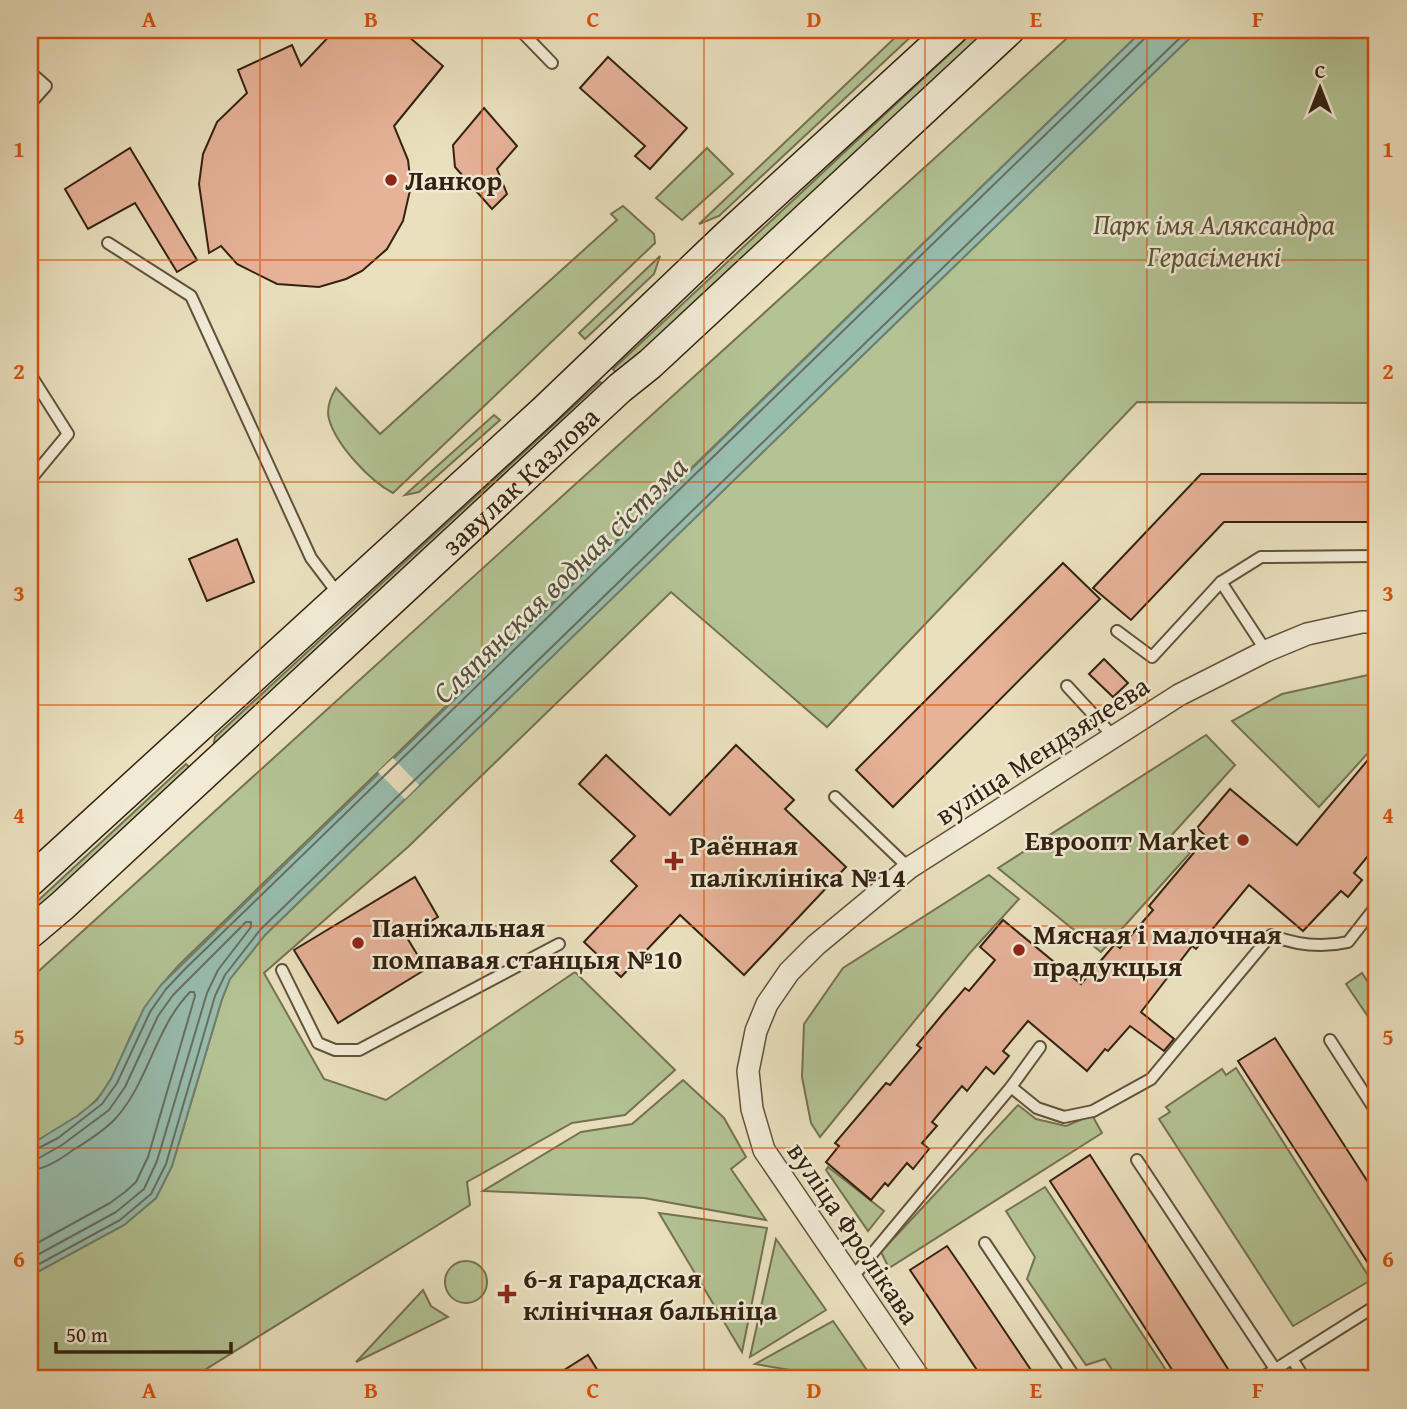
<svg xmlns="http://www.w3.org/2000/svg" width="1407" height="1409" font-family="'Gentium Book Plus',serif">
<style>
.green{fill:#b3c394;stroke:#747252;stroke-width:2}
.water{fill:#98bdaf;stroke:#707f70;stroke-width:2}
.pier{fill:#eae0be}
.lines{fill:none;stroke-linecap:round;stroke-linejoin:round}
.shore{stroke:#666f60;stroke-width:2}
.building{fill:#e6b298;stroke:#342111;stroke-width:2}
.lane-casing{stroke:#62513c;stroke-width:14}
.street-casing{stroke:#62513c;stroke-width:24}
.secondary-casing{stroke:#342111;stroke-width:33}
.lane{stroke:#f1ebd5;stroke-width:10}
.street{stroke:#f1ebd5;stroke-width:21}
.secondary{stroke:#f1ebd5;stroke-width:30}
.grid{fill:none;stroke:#d6530c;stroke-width:2;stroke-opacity:0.55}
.poi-dot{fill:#8f2418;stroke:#f1ebd5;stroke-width:2.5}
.labels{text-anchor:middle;stroke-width:5;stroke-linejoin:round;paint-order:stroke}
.poi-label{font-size:28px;font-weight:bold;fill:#342111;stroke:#f1ebd5;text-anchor:start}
.park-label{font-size:28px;font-style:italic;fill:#5a5238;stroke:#f1ebd5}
.street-label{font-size:28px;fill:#342111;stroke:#f1ebd5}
.water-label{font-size:30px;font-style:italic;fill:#525040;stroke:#f1ebd5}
.neatline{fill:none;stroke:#d6530c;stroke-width:2.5}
.grid-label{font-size:23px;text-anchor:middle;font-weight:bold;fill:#d6530c}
</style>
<rect width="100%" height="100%" fill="#eae0be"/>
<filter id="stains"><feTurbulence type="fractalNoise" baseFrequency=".00286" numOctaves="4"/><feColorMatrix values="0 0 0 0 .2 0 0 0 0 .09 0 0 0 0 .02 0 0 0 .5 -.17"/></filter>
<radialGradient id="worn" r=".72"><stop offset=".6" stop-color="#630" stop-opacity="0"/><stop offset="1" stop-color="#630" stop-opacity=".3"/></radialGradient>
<g class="green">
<path d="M903 30H918L719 216 699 224Z"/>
<path d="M975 30H987L618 375 613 369Z"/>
<path d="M1076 30H1143L180 964C160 985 145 1006 133 1031 122 1054 114 1080 97 1099 80 1119 53 1133 30 1145V979Z"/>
<path d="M1198 30H1377V403L1137 402 827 727 671 592 408 847 264 973 324 1079 386 1100 575 972 675 1070 625 1115 572 1123 467 1182 470 1205 190 1379H30V1276L124 1225 156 1198 172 1166 222 999 230 979 265 935Z"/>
<path d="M707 148 733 174 682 220 656 198Z"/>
<path d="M623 206 654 234 655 243 393 493C370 481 336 445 329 419 326 408 330 398 336 388L380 434 617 220 611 214Z"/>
<path d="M660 256 654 274 585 339 579 333Z"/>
<path d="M600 382 605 387 216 746 214 742 215 737Z"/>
<path d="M494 415 500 420 419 492 405 495Z"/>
<path d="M1377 673V743L1319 807 1232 721 1282 694Z"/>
<path d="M1206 735 1235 765 1170 837 1190 853 1101 952 998 868Z"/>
<path d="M186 764 193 771 30 918V908Z"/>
<path d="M989 875 1019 899 969 954 820 1137 811 1123 802 1077 804 1024 843 968Z"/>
<path d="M1362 973 1377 996V1030L1346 984Z"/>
<path d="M1236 1068 1371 1280 1293 1326 1159 1119 1170 1112 1166 1107 1222 1069 1226 1075Z"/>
<path d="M683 1080 724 1118 746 1157 731 1169 766 1220 644 1198 483 1191 581 1132 632 1124Z"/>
<path d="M1018 1105 1036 1119 1066 1126 1092 1115 1102 1133 889 1268 881 1252Z"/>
<path d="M828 1167 884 1211 868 1231 826 1170Z"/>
<path d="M1045 1187 1172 1379H1118L1105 1359 1086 1365 1027 1279 1035 1257 1006 1211Z"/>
<path d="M659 1213 767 1228 742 1352Z"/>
<path d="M776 1239 826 1310 750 1357Z"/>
<circle cx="466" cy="1282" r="21"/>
<path d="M423 1290 431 1306 448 1317 356 1362Z"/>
<path d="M833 1321 873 1379H842L755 1364Z"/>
</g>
<path class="water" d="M1143 30H1198L265 935 230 979 222 999 172 1166 156 1198 124 1225 30 1276V1145L77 1116 97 1100 111 1079 144 1008 161 985Z"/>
<path class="pier" d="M393 758 419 785 405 799 378 772Z"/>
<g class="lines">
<g class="shore">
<path d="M30 1151 35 1150 58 1138 102 1104 117 1083 150 1012 166 989 185 969 1145 38 1147 30"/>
<path d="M30 1160 39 1158 62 1145 109 1110 125 1087 158 1016 173 995 246 922H251V927L218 970 207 993 157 1161 144 1189 116 1212 30 1259"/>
<path d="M30 1170C45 1170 61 1159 73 1150 88 1141 104 1131 116 1118 149 1081 155 1028 190 992H194L195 996 148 1157 136 1182 125 1192 110 1203 30 1247"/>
<path d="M30 1269 120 1220 151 1194 166 1164 215 996 225 975 260 930 1188 30"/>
</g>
</g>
<g class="building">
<path d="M335 30H401L443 66 394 126 408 160 411 186 403 221 387 249 362 271 346 279 319 287 277 284 237 264 221 246 209 253 199 184 203 154 217 122 247 93 238 70 292 45 301 66Z"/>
<path d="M608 57 687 128 650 169 635 156 645 146 580 88Z"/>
<path d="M484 108 517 146 497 169 507 194 492 209 455 167 453 145Z"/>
<path d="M130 148 197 260 177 272 135 203 88 229 65 189Z"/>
<path d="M1201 474H1377V522H1224L1131 620 1093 588Z"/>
<path d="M237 539 254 582 207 601 189 559Z"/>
<path d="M1063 563 1100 599 893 807 856 770Z"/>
<path d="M1104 659 1128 683 1113 697 1089 674Z"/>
<path d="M736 745 794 800 785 809 846 867 744 975 680 915 621 977 584 942 637 886 611 861 635 836 579 784 606 755 670 815Z"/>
<path d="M1377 749V845L1354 873 1362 880 1348 897 1341 891 1303 931 1249 885 1196 949 1192 946 1141 1012 1174 1039 1164 1051 1130 1026 1108 1051 1105 1049 1087 1071 1028 1021 1003 1051 1009 1056 994 1074 986 1067 967 1091 962 1086 932 1122 937 1126 922 1143 929 1149 913 1169 907 1163 888 1186 885 1183 871 1200 826 1162 839 1146 835 1143 886 1083 890 1085 921 1048 917 1045 941 1016 965 988 969 991 995 960 980 947 1003 920 1081 984 1115 944 1120 948 1153 910 1149 906 1207 837 1197 828 1230 789 1297 845Z"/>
<path d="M415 877 438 917 406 936 426 969 338 1023 294 950Z"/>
<path d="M1275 1038 1377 1196V1277L1238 1061Z"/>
<path d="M1090 1155 1228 1369 1212 1379H1178L1050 1181Z"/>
<path d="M947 1246 965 1272 1037 1379H983L910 1270Z"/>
<path d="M588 1355 603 1379H550Z"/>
</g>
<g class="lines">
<defs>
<g id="lane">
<path d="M520 30 552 63"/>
<path d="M30 72 46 86 30 104"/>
<path d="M108 243 191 296 311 558 339 595"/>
<path d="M30 374 68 434 30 480"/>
<path d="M1221 582 1266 651"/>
<path d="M1117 631 1152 657 1221 582 1261 557 1377 556"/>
<path d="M1067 686 1113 736"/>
<path d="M835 797 909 868"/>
<path d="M282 970 318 1043 335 1050H359L559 944"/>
<path d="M1330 1040 1377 1113"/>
<path d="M1011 1087 1040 1047"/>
<path d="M1137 1160 1275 1369"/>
<path d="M985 1243 1076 1379"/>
<path d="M852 1278 1011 1087 1037 1108 1064 1117 1093 1111 1151 1079 1271 935C1296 945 1322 948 1348 942L1377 905"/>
<path d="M1292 1359 1305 1379"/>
<path d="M1260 1379 1377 1305"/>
</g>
<path id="street" d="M920 1379 764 1150 752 1109 748 1071 756 1031 767 1004 789 972 816 945 909 868 1179 695 1266 651 1307 634 1362 622H1377"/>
<g id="secondary">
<path d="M30 881 545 410 725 238 952 30"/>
<path id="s1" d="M30 933 62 906 620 388 650 364 1009 30"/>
</g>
</defs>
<use href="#lane" class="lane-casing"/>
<use href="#street" class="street-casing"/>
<use href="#secondary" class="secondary-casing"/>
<use href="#lane" class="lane"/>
<use href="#street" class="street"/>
<use href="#secondary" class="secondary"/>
</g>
<path class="grid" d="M260 30V1379M482 30V1379M704 30V1379M925 30V1379M1147 30V1379M30 260H1377M30 482H1377M30 705H1377M30 926H1377M30 1148H1377"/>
<g class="poi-dot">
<circle cx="391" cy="180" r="7"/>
<circle cx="1243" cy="840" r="7"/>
<path d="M670.5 850.5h7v7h7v7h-7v7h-7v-7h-7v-7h7z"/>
<circle cx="358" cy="943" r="7"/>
<circle cx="1019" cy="950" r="7"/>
<path d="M503.5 1283.5h7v7h7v7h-7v7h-7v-7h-7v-7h7z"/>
</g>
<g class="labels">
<g class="poi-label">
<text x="405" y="190">Ланкор</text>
<text x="1229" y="850" text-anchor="end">Евроопт Market</text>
<text x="690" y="855">Раённая<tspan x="690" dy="32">паліклініка №14</tspan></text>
<text x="372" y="937">Паніжальная<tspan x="372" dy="32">помпавая станцыя №10</tspan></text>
<text x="1033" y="944">Мясная і малочная<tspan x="1033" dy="32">прадукцыя</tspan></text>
<text x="523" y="1288">6-я гарадская<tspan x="523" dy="32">клінічная бальніца</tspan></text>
</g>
<g class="park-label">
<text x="1214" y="234">Парк імя Аляксандра<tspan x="1214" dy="32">Герасіменкі</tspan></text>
</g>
<g class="street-label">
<text dy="10" stroke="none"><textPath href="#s1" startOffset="667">завулак Казлова</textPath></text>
<text transform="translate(1042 750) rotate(-33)" y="10">вуліца Мендзялеева</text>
<text transform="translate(854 1233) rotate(56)" y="10">вуліца Фролікава</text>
</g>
<g class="water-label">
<text transform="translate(560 580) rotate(-44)" y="10">Сляпянская водная сістэма</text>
</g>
</g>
<rect width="1407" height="1409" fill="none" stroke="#eae0be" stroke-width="77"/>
<g transform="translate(1320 88)" stroke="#f1ebd5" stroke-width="5" paint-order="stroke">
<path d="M0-5L12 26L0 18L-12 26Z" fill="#342111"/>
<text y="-10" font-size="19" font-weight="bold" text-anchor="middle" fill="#342111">С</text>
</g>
<path d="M56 1342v10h175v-10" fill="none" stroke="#342111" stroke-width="3.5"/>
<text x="66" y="1342" font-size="21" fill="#342111" stroke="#f1ebd5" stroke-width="5" paint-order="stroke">50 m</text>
<rect x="38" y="38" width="1330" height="1332" class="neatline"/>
<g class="grid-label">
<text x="149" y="27">A</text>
<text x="371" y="27">B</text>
<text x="593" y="27">C</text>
<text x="814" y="27">D</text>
<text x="1036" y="27">E</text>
<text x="1258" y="27">F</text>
<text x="19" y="157">1</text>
<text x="1388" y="157">1</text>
<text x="19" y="379">2</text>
<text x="1388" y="379">2</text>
<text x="19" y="601">3</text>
<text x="1388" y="601">3</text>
<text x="19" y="823">4</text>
<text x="1388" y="823">4</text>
<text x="19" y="1045">5</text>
<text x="1388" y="1045">5</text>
<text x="19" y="1267">6</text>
<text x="1388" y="1267">6</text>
<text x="149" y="1398">A</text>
<text x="371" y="1398">B</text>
<text x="593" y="1398">C</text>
<text x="814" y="1398">D</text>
<text x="1036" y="1398">E</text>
<text x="1258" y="1398">F</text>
</g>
<rect width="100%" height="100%" filter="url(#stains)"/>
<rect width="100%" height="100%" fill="url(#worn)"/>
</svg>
